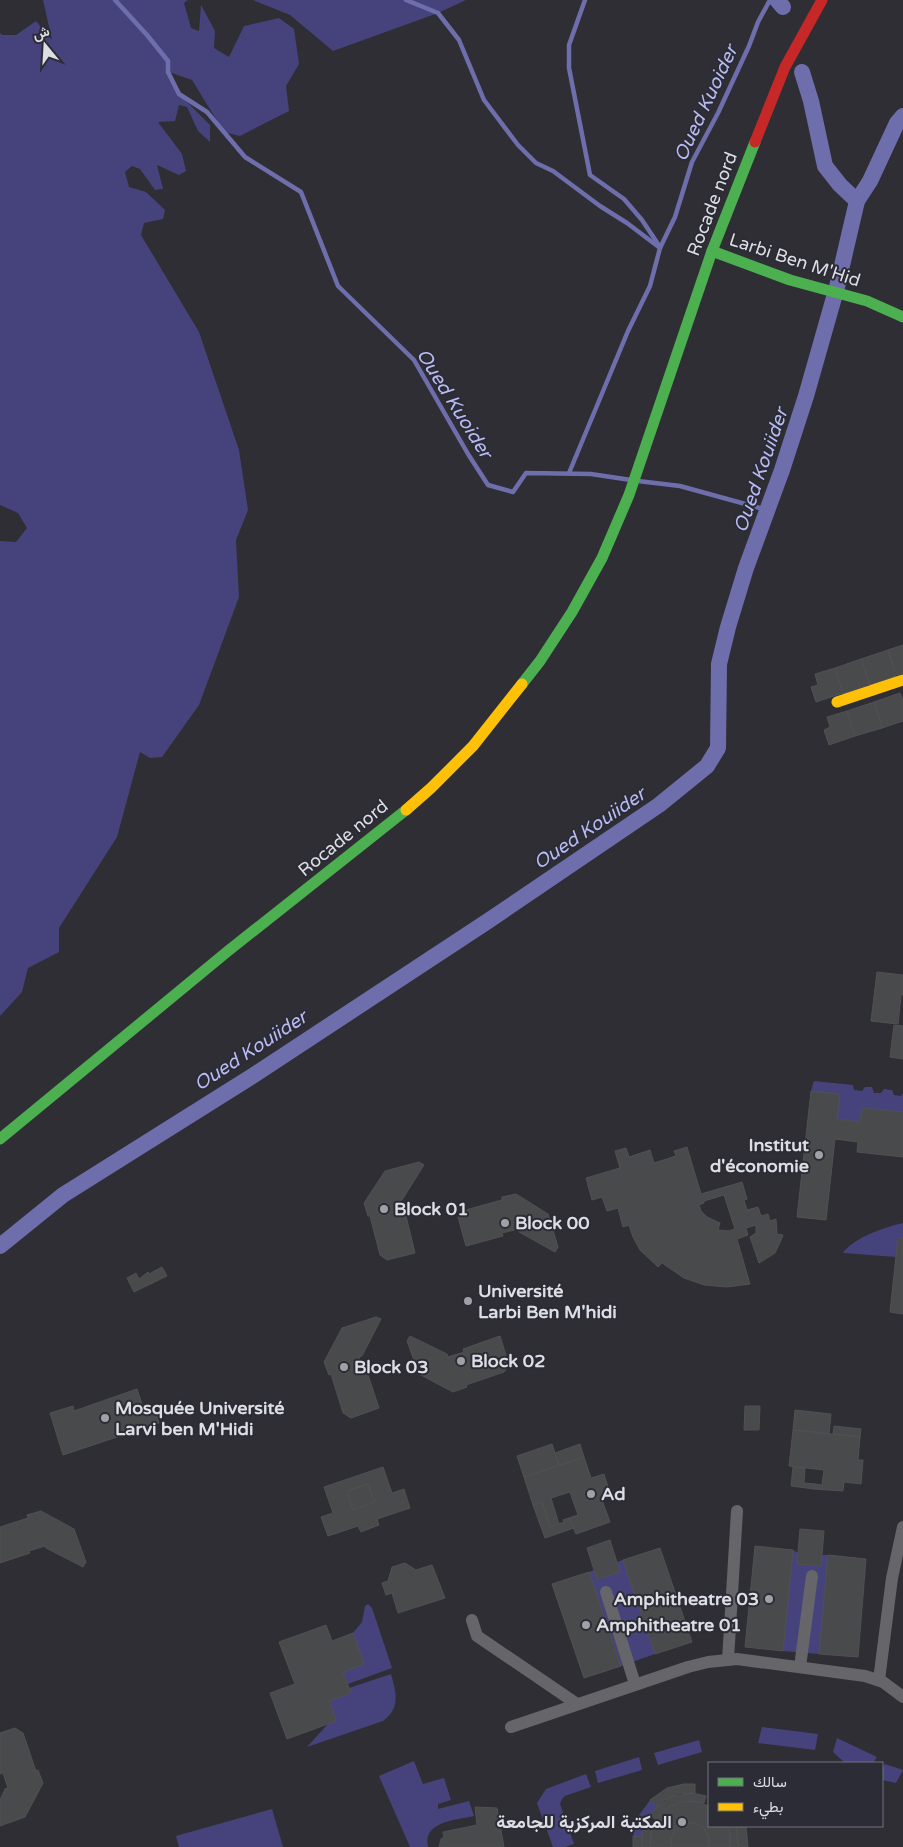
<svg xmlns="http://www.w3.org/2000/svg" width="903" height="1847" font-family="'Varela Round',Vazirmatn,sans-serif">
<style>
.green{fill:#46437c}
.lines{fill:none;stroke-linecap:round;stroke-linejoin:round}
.stream{stroke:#6f6ead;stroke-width:4.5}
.canal{stroke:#6f6ead;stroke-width:16}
.building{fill:#494a4b;stroke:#515153;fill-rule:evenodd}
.street{stroke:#65656a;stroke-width:12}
.fast{stroke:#4caf50;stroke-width:11}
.slow{stroke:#ffc107;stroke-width:11}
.jam{stroke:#c62828;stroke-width:11}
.poi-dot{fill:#a0a0a6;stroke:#2c2c36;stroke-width:2}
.labels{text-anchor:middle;stroke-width:4;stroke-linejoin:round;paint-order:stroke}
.street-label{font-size:18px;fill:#dddee4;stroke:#2c2c36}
.poi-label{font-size:18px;font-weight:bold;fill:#dddee4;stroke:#2c2c36;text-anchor:start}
.water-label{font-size:19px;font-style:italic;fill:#b9bbf4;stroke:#2c2c36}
</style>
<rect width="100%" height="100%" fill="#2e2e34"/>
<g class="green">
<path d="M43 0H188L184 3 191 28 199 31 201 5 215 31 214 48 229 57 244 26 279 18 294 29 299 64 286 86 289 111 240 136 224 132 192 80 169 72 179 94 210 125V142L198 131 187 107 179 105 175 121 158 122 182 154 186 171 179 175 157 165 163 189 155 190 140 169 132 166 125 172 129 187 146 192 165 210 163 219 144 223 141 235 199 332 239 450 248 510 236 540 239 597 199 705 162 757 150 758 140 752 117 837 59 928V952L28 968 22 992 0 1016V541L16 542 27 528 18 513 0 505V33L2 35H16L36 21 52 40Z"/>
<path d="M253 0H466L438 13 333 51 290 15Z"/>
<path d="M814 1081 853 1085 854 1090 862 1091 865 1087H872L874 1093H881L884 1089 892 1090 894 1095 901 1096 903 1093V1112L862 1108 860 1122 837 1119 811 1091Z"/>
<path d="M903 1223V1238H898L896 1257 844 1253 843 1252C858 1236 882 1228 903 1223Z"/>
<path d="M793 1550 798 1553 797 1564 820 1566 822 1555H828L819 1654 783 1651Z"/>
<path d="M623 1560 655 1654 621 1666 589 1572 594 1570 598 1579 620 1572 617 1562Z"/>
<path d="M368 1604 372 1608 392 1668 348 1684 343 1672 364 1664 353 1633 362 1622 365 1606Z"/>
<path d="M391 1674C396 1692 401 1708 383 1721L307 1747 328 1724 336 1721 329 1701 351 1693 349 1688Z"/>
<path d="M762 1727 818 1734 815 1750 758 1743Z"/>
<path d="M837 1738 877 1757 873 1763H845L833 1752Z"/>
<path d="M699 1740 702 1752 658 1765 654 1753Z"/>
<path d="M639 1757 642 1770 598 1783 595 1771Z"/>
<path d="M414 1761 423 1784 444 1778 451 1800 438 1804V1809L469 1801 474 1816C457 1820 422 1821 428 1847H410L379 1776Z"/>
<path d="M885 1764 903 1770 896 1783 882 1780V1769Z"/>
<path d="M586 1774 591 1787 565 1796 562 1799 560 1804 574 1844 565 1847H553L537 1803 546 1789Z"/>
<path d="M650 1800 657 1806 646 1822 642 1837H633L637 1818Z"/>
<path d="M272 1809 283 1847H179L176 1836Z"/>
</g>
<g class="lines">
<g class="stream">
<path d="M115 0 147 35 168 61V72L179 94 207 112 245 157 301 192 338 286 414 360 468 454 488 485 513 492 526 473 591 474 631 480"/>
<path d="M406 0 438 13 459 40 484 100 518 145 536 163 553 171 600 206 627 223 660 248 650 286 628 331 569 473"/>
<path d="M585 0 569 45V68L590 175 624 199 642 220 658 244"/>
<path d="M660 248 675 217 692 162 718 113 749 46 758 22 770 0"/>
<path d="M638 481 680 486 767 510"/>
</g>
<g class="canal">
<path d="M777 0 783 7"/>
<path d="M802 72 811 101 825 166 840 185 857 201"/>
<path d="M0 1246 63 1195 254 1075 488 921 659 805 707 766 718 748 719 664 728 627 746 568 782 470 806 396 837 287 857 201 870 181 897 123 903 116"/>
</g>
</g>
<g class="building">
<path d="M903 645V673L897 675 888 650Z"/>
<path d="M888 650 896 676 870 685 861 659Z"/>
<path d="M861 659 870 684 843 694 835 668Z"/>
<path d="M835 668 843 693 816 702 811 687 818 685 815 674Z"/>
<path d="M900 693 903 700V721L882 728 874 702Z"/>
<path d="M874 702 882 728 855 736 847 711Z"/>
<path d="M847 711 855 736 829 745 824 730 830 727 827 717Z"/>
<path d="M877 972 903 975V995H901L898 1024 871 1021Z"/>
<path d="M894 1025 903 1026V1059L890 1057Z"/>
<path d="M811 1091 840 1094 837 1119 860 1122 862 1108 903 1112V1157L857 1152 858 1142 835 1139 826 1220 797 1217Z"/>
<path d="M687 1147 701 1194 742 1182 747 1199 744 1200 747 1210 758 1207 761 1216 768 1214 770 1221 776 1219 777 1234 783 1235 782 1238 775 1253 759 1263 750 1237 756 1233V1225L746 1228 748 1235 737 1239 750 1284 727 1287 704 1285 684 1278 662 1263 658 1267 640 1250 633 1237 629 1225 623 1227 618 1208 607 1211 602 1197 592 1200 586 1178 620 1168 615 1151 626 1148 629 1157 650 1150 654 1163 676 1156 674 1151ZM724 1195 735 1229 728 1231 718 1230 720 1223 707 1217 701 1211 699 1205 704 1203V1201Z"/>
<path d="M419 1162 424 1165 402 1200 399 1201 403 1216H406L415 1253 387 1260 380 1255 370 1216H368L364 1203 385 1171Z"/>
<path d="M516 1194 548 1214 558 1247 555 1252 519 1232 518 1229 502 1233 503 1236 466 1246 458 1217 462 1211 502 1200V1197Z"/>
<path d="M898 1238H903V1314L890 1312Z"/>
<path d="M162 1267 167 1276 134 1292 127 1278 136 1273 139 1279 148 1272 149 1274Z"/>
<path d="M376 1317 381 1319 362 1356 359 1357 364 1373 367 1372 379 1408 351 1418 343 1413 331 1374 329 1375 324 1362 342 1328Z"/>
<path d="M410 1336 447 1354 448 1357 464 1352 463 1349 500 1336 509 1365 504 1372 466 1385 467 1387 453 1392 419 1374 407 1341Z"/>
<path d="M137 1389 145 1413 155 1410 159 1423 63 1455 50 1413 73 1406 74 1411Z"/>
<path d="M745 1406H760L759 1430H744Z"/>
<path d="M795 1410 831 1414 829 1434 793 1430Z"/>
<path d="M834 1426 861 1429 860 1437 833 1434Z"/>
<path d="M793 1430 860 1437 858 1460H863L861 1484 844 1482 843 1491 814 1489 815 1484 822 1485 824 1470 789 1466Z"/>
<path d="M552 1444 559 1465 524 1477 517 1456Z"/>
<path d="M580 1444 584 1457 559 1465 555 1453Z"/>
<path d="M584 1457 591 1478 604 1474 611 1497 602 1500 610 1522 576 1534 569 1518 578 1515 570 1492 551 1498 559 1524 550 1527 542 1502 533 1505 524 1477Z"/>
<path d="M383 1467 392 1493 404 1489 410 1508 377 1519 379 1525 361 1532 358 1526 328 1536 321 1517 333 1513 324 1487Z"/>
<path d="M793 1467 805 1468 804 1483 815 1484 814 1489 791 1486Z"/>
<path d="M368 1484 375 1502 353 1510 347 1491Z"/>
<path d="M542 1502 550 1527 564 1522 563 1520 569 1518 574 1528 545 1538 533 1505Z"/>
<path d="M41 1511 74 1529 86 1562 83 1567 46 1548 45 1546 29 1551 30 1553 0 1563V1527L28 1518 27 1515Z"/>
<path d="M800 1529 824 1531 821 1566 797 1564Z"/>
<path d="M610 1540 620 1572 597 1579 587 1548Z"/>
<path d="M755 1546 793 1550 783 1651 745 1647Z"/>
<path d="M660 1548 692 1642 655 1654 623 1560Z"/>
<path d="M828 1555 866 1559 858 1657 819 1654Z"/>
<path d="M405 1563 416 1570 432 1565 445 1598 398 1613 392 1593 386 1595 382 1583 388 1581 392 1567Z"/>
<path d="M589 1572 621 1666 584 1678 552 1584Z"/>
<path d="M326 1625 332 1641 353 1633 364 1664 343 1672 351 1693 329 1701 336 1721 287 1739 270 1693 295 1684 279 1642Z"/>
<path d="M15 1728 23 1733 36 1771 38 1770 43 1783 25 1817 0 1826V1800L5 1789 8 1788 3 1773 0 1774V1733Z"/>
<path d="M684 1784H695V1793L678 1794 664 1800 657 1806 650 1800 667 1788Z"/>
<path d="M692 1793 706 1796 704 1803 694 1801 680 1802 664 1811 656 1820 649 1815 659 1805 671 1797Z"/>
<path d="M686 1801 698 1802 709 1806V1826H727L730 1834V1847H650L651 1831 660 1815 669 1807Z"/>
<path d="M475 1807 497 1808 504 1847H439L441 1839 444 1837 443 1832 477 1825Z"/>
<path d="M685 1823H694L704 1828 708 1836 709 1847H672L671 1840 674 1831Z"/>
<path d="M685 1823H694L704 1828 708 1836 709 1847H672L671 1840 674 1831Z"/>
<path d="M644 1826 652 1828 650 1847H642V1837Z"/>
<path d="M727 1826H736L739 1847H730V1834Z"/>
<path d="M736 1826H746L748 1847 739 1846Z"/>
<path d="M633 1836 642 1837V1847H633Z"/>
</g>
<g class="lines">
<g class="street">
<path d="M606 1592 635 1684"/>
<path d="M472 1620 477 1636 577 1704"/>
<path d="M728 1660 737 1511"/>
<path d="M800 1667 812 1576"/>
<path d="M879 1680 892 1578 903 1527"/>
<path d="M511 1727 688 1667 708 1662 737 1659 865 1676 883 1682 903 1697"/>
</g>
<g class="fast">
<path d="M712 251 790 280 867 301 903 317"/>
<path d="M522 684 540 661 572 612 602 558 629 495 712 251 755 142"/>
<path d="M0 1139 228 951 406 810"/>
</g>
<g class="slow">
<path d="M837 702 903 680"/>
<path d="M406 810 431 788 473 746 522 684"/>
</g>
<path class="jam" d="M755 142 785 67 822 0"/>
</g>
<g class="poi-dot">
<circle cx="819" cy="1155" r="5"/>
<circle cx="384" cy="1209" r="5"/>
<circle cx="505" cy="1223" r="5"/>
<circle cx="468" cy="1301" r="5"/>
<circle cx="461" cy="1361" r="5"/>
<circle cx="344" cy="1367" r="5"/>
<circle cx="105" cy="1418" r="5"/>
<circle cx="591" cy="1494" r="5"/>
<circle cx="769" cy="1599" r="5"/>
<circle cx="586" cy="1625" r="5"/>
<circle cx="682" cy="1822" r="5"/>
</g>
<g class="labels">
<g class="street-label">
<text transform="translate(712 204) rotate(-69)" y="6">Rocade nord</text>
<text transform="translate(795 260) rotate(18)" y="6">Larbi Ben M'Hid</text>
<text transform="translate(343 838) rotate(-39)" y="6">Rocade nord</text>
</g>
<g class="poi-label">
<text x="809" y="1151" text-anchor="end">Institut<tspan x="809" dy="21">d'économie</tspan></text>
<text x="394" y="1215">Block 01</text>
<text x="515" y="1229">Block 00</text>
<text x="478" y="1297">Université<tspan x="478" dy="21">Larbi Ben M'hidi</tspan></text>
<text x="471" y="1367">Block 02</text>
<text x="354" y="1373">Block 03</text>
<text x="115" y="1414">Mosquée Université<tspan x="115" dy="21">Larvi ben M'Hidi</tspan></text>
<text x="601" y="1500">Ad</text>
<text x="759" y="1605" text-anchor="end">Amphitheatre 03</text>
<text x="596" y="1631">Amphitheatre 01</text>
<text x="672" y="1828" text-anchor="end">المكتبة المركزية للجامعة</text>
</g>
<g class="water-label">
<text transform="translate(705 103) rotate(-65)" y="7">Oued Kuoider</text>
<text transform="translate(455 403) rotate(58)" y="7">Oued Kuoider</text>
<text transform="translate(760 470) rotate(-71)" y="7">Oued Kouiider</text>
<text transform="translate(589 828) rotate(-34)" y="7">Oued Kouiider</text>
<text transform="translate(250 1050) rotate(-33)" y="7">Oued Kouiider</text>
</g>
</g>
<rect x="708" y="1762" width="175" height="65" fill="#2c2c36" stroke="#73737c"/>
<rect x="718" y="1778" width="25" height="8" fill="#4caf50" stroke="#73737c"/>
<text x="753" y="1787" font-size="15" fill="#dddee4">سالك</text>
<rect x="718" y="1803" width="25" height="8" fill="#ffc107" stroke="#73737c"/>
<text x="753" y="1812" font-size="15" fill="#dddee4">بطيء</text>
<g transform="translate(45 45) rotate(342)" stroke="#2c2c36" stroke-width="4" paint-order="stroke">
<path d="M0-4L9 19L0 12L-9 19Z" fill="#dddee4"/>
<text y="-8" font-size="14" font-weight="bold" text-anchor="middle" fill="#dddee4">ش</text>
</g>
</svg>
